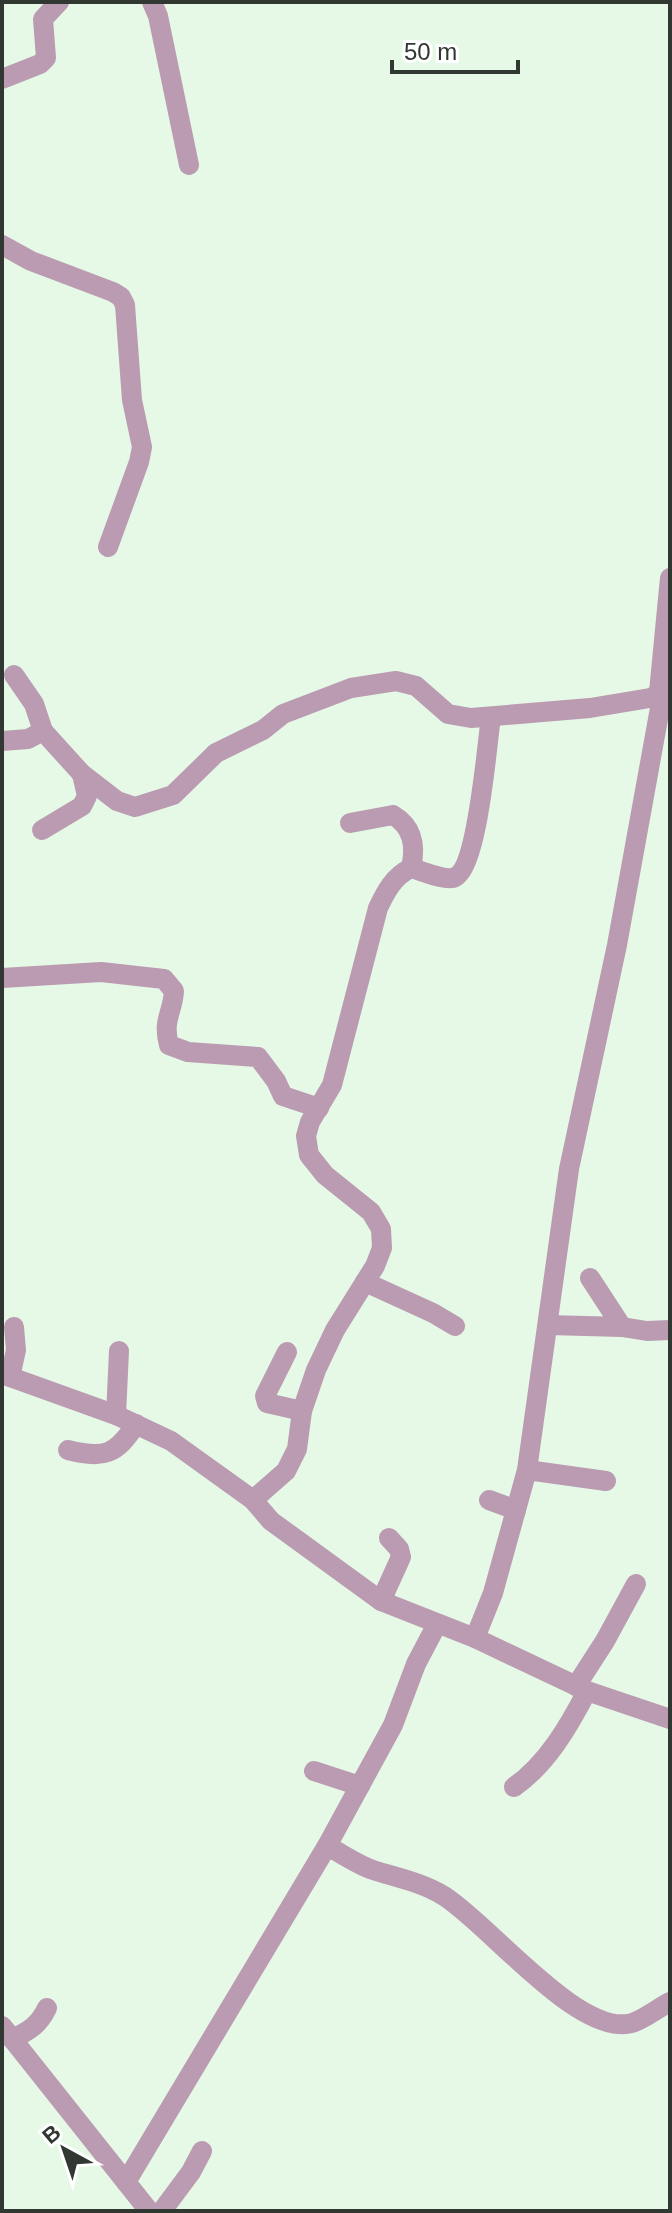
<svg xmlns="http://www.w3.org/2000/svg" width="672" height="2213" font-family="Helvetica,sans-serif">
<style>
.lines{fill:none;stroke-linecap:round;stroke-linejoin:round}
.minor{stroke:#ba9bb1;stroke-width:20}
</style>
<rect width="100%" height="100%" fill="#e6f9e6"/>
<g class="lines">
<g class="minor">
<path d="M152 2 158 16 189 165"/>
<path d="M2 79 40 64 46 58 43 19 59 2"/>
<path d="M2 245 31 261 113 292 121 297 125 305 132 400 142 447 139 462 108 547"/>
<path d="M43 731 82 774 117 801 135 807 173 795 216 753 263 730 283 714 351 688 396 681 416 686 448 714 471 718 590 708 650 698 670 689"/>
<path d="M2 741 28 739 43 731 34 704 14 675"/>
<path d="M350 823 393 815C413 827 416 846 411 868"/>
<path d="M42 830 82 806 87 796 82 774"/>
<path d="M2 978 101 972 164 979 174 991C173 1012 162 1020 169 1045L188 1052 258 1057 276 1081 283 1096 319 1108"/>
<path d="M590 1278 622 1327"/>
<path d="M365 1282 433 1313 455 1326"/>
<path d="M548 1325 622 1327 647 1331 670 1330"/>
<path d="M287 1352 265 1396 267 1403 302 1411"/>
<path d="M2 1374 116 1415 171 1441 253 1500 271 1521 381 1601 475 1638 587 1691 670 1719"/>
<path d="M10 1377 16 1350 14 1327"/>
<path d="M116 1415 119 1351"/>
<path d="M68 1450C104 1459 116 1455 136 1424"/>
<path d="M527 1470 606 1481"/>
<path d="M253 1500 286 1471 297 1449 302 1411 316 1370 335 1330 375 1266 382 1248 381 1229 371 1212 325 1175 309 1155 306 1136 310 1122 332 1085 378 908C386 891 394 876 411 868 423 871 442 880 453 878 478 871 487 742 491 717"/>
<path d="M489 1500 516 1510"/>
<path d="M381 1601 401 1557 399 1549 389 1538"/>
<path d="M475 1638 493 1593 527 1470 569 1169 617 945 660 708 659 692 670 578"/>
<path d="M576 1686 605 1641 636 1584"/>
<path d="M314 1771 360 1786"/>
<path d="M514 1787C547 1764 569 1726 587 1691"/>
<path d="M327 1846C343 1854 359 1866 376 1871 399 1878 423 1883 444 1896 489 1924 579 2038 632 2023 645 2019 658 2008 670 2002"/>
<path d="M2 2026 149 2211"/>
<path d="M12 2039C29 2031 39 2025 47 2008"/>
<path d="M126 2182 327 1846 393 1725 416 1664 437 1624"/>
<path d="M162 2211 191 2172 202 2151"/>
</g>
</g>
<rect width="672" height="2213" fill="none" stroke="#313831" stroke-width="8"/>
<g transform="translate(64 2149) rotate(320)" stroke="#ffffff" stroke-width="6" paint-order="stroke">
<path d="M0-6L14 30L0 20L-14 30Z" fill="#313831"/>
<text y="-12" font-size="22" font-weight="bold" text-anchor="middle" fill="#313831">B</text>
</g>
<path d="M392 60v12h126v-12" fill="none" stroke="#313831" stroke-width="4"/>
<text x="404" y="60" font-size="24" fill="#313831" stroke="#ffffff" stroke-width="6" paint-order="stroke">50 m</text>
</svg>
